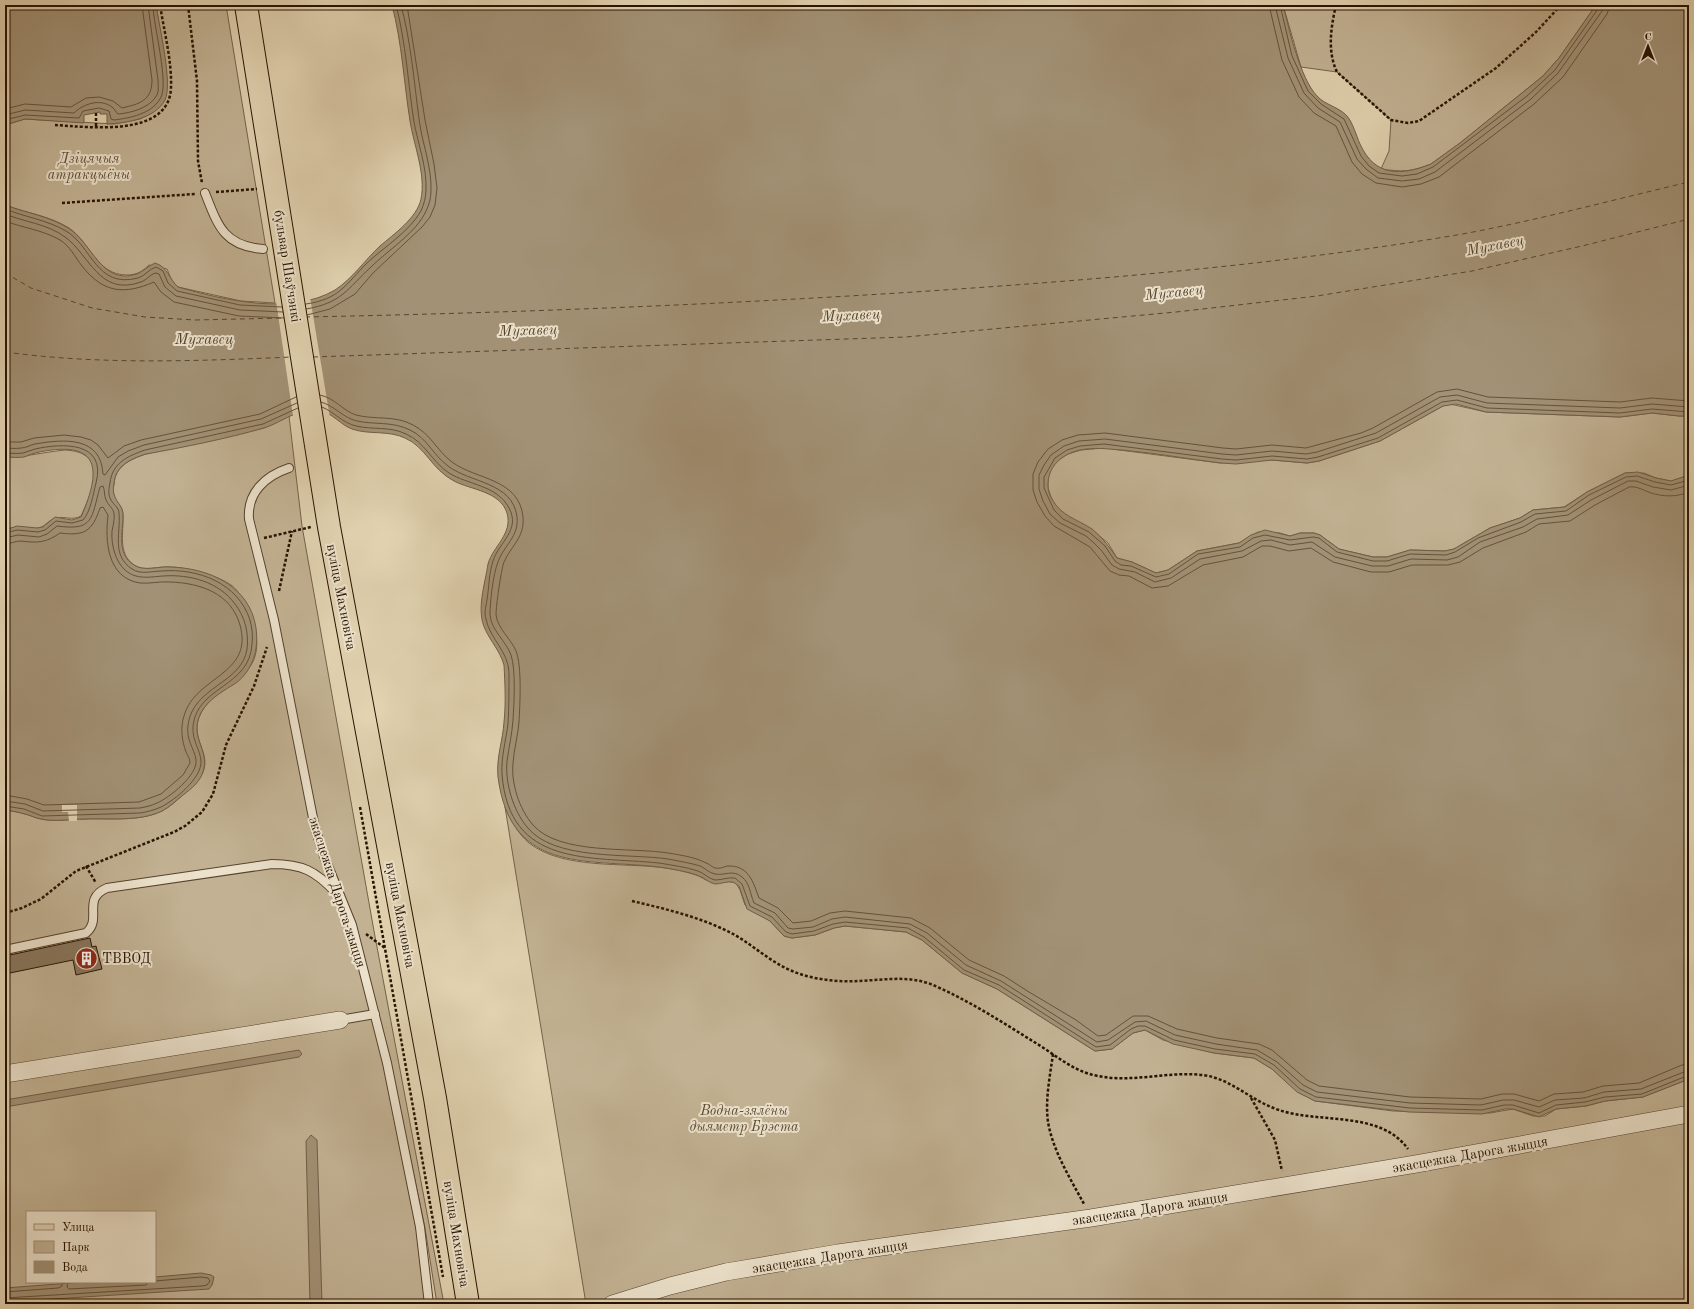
<svg xmlns="http://www.w3.org/2000/svg" width="1694" height="1309" font-family="'Old Standard TT',serif">
<style>
.green{fill:#c2b293;stroke:#74624a;fill-rule:evenodd}
.water{fill:#a29175;stroke:#715e47}
.pier{fill:#e2d3b1}
.lines{fill:none;stroke-linecap:round;stroke-linejoin:round}
.shore{stroke:#64523b;stroke-width:1}
.ferry{stroke:#58452f;stroke-width:1;stroke-dasharray:5 4;stroke-linecap:butt}
.building{fill:#88765d;stroke:#271201}
.lane-casing{stroke:#56422d;stroke-width:10}
.street-casing{stroke:#56422d;stroke-width:18}
.primary-casing{stroke:#271201;stroke-width:24}
.path{stroke:#271201;stroke-width:2.5;stroke-dasharray:3 2;stroke-linecap:butt}
.lane{stroke:#ece2cc;stroke-width:8}
.street{stroke:#ece2cc;stroke-width:17}
.primary{stroke:#e2d3b1;stroke-width:22}
.labels{text-anchor:middle;stroke-width:4;stroke-linejoin:round;paint-order:stroke}
.park-label{font-size:14px;font-style:italic;fill:#5d4a34;stroke:#ece2cc}
.street-label{font-size:14px;fill:#271201;stroke:#ece2cc}
.poi-label{font-size:14px;fill:#271201;stroke:#ece2cc;text-anchor:start}
.water-label{font-size:15px;font-style:italic;fill:#58452f;stroke:#ece2cc}
</style>
<rect width="100%" height="100%" fill="#e2d3b1"/>
<filter id="stains"><feTurbulence type="fractalNoise" baseFrequency=".005" numOctaves="4"/><feColorMatrix values="0 0 0 0 .2 0 0 0 0 .09 0 0 0 0 .02 0 0 0 .5 -.17"/></filter>
<radialGradient id="worn" r=".72"><stop offset=".6" stop-color="#630" stop-opacity="0"/><stop offset="1" stop-color="#630" stop-opacity=".3"/></radialGradient>
<g class="green">
<path d="M156 5H226L275 303 241 301 178 287 172 281 167 269 149 265C142 272 136 275 127 275 96 275 91 243 69 228 50 216 26 213 5 205V125L25 119 114 124 140 119 150 114 167 79Z"/>
<path d="M1283 5H1596L1559 58 1543 76 1460 143 1431 164C1411 172 1402 172 1381 169L1389 151 1391 120 1337 72 1301 67Z"/>
<path d="M1450 404 1486 412 1620 417 1652 413 1679 416H1689V475L1671 481 1656 478 1644 473H1625L1587 492 1564 507 1533 510 1520 518 1490 528 1454 549 1445 551 1410 550 1387 557H1373L1339 549 1320 535 1314 533H1301L1290 536 1280 533 1258 532 1239 543 1197 551 1168 570 1156 573 1132 562 1117 558 1108 543 1091 529 1065 515 1056 507 1051 497 1048 488V478L1051 469 1058 460 1068 454 1081 450 1104 448 1220 463 1272 460 1307 463 1319 461 1380 441 1443 406Z"/>
<path d="M289 416 302 526 374 931 444 1304H437L425 1228 389 1057 382 1058 416 1227 426 1304H5V810C12 811 18 812 25 814 30 815 35 818 41 819 55 822 71 819 85 819 109 818 139 822 162 811 170 807 176 801 183 795 191 788 199 782 203 772 212 750 185 736 204 708 222 682 263 678 256 635 254 621 243 593 231 585 219 576 185 567 170 567 159 566 144 572 134 565 117 553 124 532 123 515 123 507 118 504 114 497 113 493 113 488 114 484 115 466 131 459 146 454L264 428ZM27 1212H155V1282H27Z"/>
<path d="M65 450C109 452 93 490 81 516 72 521 66 516 57 518 49 519 46 526 39 528 27 530 20 524 5 530V457C25 457 45 452 65 450Z"/>
<path d="M505 807C511 820 518 834 529 843 564 870 624 862 666 868 675 869 687 872 696 875 701 876 704 880 709 881 719 883 728 880 736 883L740 890 745 905 770 921 784 936 792 938 815 935 834 928 845 926 906 932 922 940 962 973 997 989 1095 1051 1112 1049 1133 1033 1145 1030 1163 1040 1214 1053 1254 1058 1272 1069 1298 1092 1315 1101 1393 1111 1490 1113 1513 1109 1533 1116H1545L1556 1109 1586 1106 1605 1101 1643 1097 1689 1079V1304H586Z"/>
</g>
<g class="water">
<path d="M5 5H156C159 25 173 84 165 100 155 119 126 123 107 124V114H100V112L84 115V123L25 119 5 125Z"/>
<path d="M392 5H1283C1289 29 1300 78 1317 96 1325 105 1339 107 1347 116 1353 123 1356 135 1360 144 1375 177 1401 176 1431 164L1460 143 1543 76 1559 58 1596 5H1689V416H1679L1652 413 1620 417 1486 412 1456 404 1443 406 1380 441 1319 461 1307 463 1272 460 1236 464 1221 463C1188 459 1156 453 1122 450 1108 449 1094 447 1080 450 1067 453 1055 460 1050 473 1047 482 1047 491 1052 499 1061 516 1077 519 1092 529 1103 538 1109 547 1117 558L1132 562 1156 573 1168 570 1197 551 1239 543 1251 535 1265 530 1290 536 1300 533H1314L1320 535 1339 549 1373 557H1387L1410 550 1445 551 1454 549 1490 528 1520 518 1533 510 1565 507 1587 492 1625 473 1638 472 1656 478 1671 481 1689 475V1079L1643 1097 1605 1101 1586 1106 1556 1109 1539 1117 1513 1109H1505L1482 1114 1409 1112 1315 1101 1297 1092 1272 1069 1254 1058 1214 1053 1173 1044 1145 1030 1133 1033 1112 1049 1095 1051 997 989 962 973 922 940 906 932 845 926 834 928 815 935 792 938 784 936 770 921 747 909 739 886 733 882C727 881 721 884 715 884 709 883 705 878 699 876 690 872 676 870 666 868 592 857 511 878 498 777 496 758 503 740 504 722 506 704 505 683 504 665 500 651 491 642 485 629 476 610 485 584 488 564 493 546 513 534 507 513 500 491 471 490 454 481 431 469 426 447 405 438 388 430 369 435 352 429 341 425 332 413 321 411 298 407 283 422 264 428 225 439 185 447 146 454 130 459 115 466 114 484 113 488 113 493 115 497 118 504 123 507 123 515 123 532 116 554 134 565 144 572 159 566 170 567 209 568 250 586 256 628 259 649 253 670 236 683 225 690 212 697 204 708 185 735 211 749 203 772 199 783 192 788 183 795 176 800 170 807 162 811 139 822 109 818 85 819 71 819 55 822 41 819 35 818 30 815 25 814 18 812 12 811 5 810V530L17 526 37 528 43 527 55 517 72 520 81 517C104 465 97 439 35 453 31 454 28 456 24 457 18 458 11 457 5 457V205C26 213 49 216 68 228 92 242 101 286 137 274 144 271 148 266 155 263 168 267 169 279 178 287 224 300 291 316 335 290 352 279 365 260 380 246 394 234 417 218 421 199 426 174 414 146 410 121 404 83 402 43 392 5Z"/>
<path d="M299 1050 302 1054 299 1057 5 1107V1100Z"/>
<path d="M311 1135 317 1140 322 1304H310L306 1141Z"/>
<path d="M201 1273 211 1275 214 1277 212 1285 209 1289 5 1302V1288L85 1282H155V1277Z"/>
</g>
<g class="pier">
<path d="M310 297 330 418 320 413H301L293 416 276 301Z"/>
<path d="M62 805H77V821H69L68 812H62Z"/>
</g>
<g class="lines">
<g class="shore">
<path d="M1269 5 1282 60 1299 97 1314 113 1336 126 1352 162 1362 174 1376 183 1402 187 1421 184 1439 177 1534 104 1563 77 1607 14 1610 5"/>
<path d="M1275 5 1288 58 1304 93 1318 108 1340 122 1357 159 1366 169 1378 178 1402 181 1419 179 1435 172 1531 99 1558 73 1602 11 1604 5"/>
<path d="M1280 5 1292 56 1308 91 1321 104 1344 119 1361 156 1369 166 1379 173 1402 176 1417 174 1433 167 1527 96 1555 70 1598 9 1599 5"/>
<path d="M5 109 25 104 71 107 86 98 99 97 113 101 122 108C139 104 152 101 152 80L142 5"/>
<path d="M5 115 25 110 74 113C83 104 100 98 112 107 115 109 116 113 118 114 131 113 150 108 157 95 159 91 158 85 158 80L148 5"/>
<path d="M5 120 25 115 79 118 83 111 99 108 109 111 111 119 114 120C130 118 151 114 160 99 170 85 153 25 153 5"/>
<path d="M5 209C25 217 47 220 66 231 92 246 96 289 138 278 145 276 149 269 156 267L163 271 168 283 177 291 240 305 282 307"/>
<path d="M5 214C24 222 48 224 65 237 90 255 99 297 141 282 147 280 150 274 156 273L159 274 165 287 176 296 240 310 283 312"/>
<path d="M5 221C23 228 43 230 60 240 70 246 75 257 82 266 103 293 124 295 154 282L161 292 174 302 239 316 284 318"/>
<path d="M306 304C340 299 345 285 367 263 384 247 409 232 421 211 424 204 426 197 426 190 427 167 418 144 414 122 408 83 406 43 396 5"/>
<path d="M306 309C342 303 347 289 371 267 387 251 417 232 426 211 429 205 431 198 431 191 432 167 422 143 419 119 414 81 411 42 401 5"/>
<path d="M307 315 330 309 355 294 373 273 422 227 430 217 435 205 437 188 434 164 425 120 407 5"/>
<path d="M320 395C335 398 343 411 356 415 375 420 395 415 413 425 431 434 437 451 452 462 476 480 519 478 523 517 525 537 511 546 504 562 501 570 496 606 496 615 498 629 511 639 516 651 522 666 520 704 519 722 518 735 514 749 513 763 511 783 519 809 533 825 559 855 631 847 668 853 680 855 694 857 704 862 708 863 712 867 715 868 719 869 724 867 727 866 749 865 753 882 759 898L778 908 793 923 811 921 830 913 845 911 911 918 930 928 969 960 1004 976 1029 992 1076 1020 1098 1036 1106 1035 1133 1016H1148L1177 1029 1217 1038 1259 1044 1272 1050 1307 1080 1319 1086 1410 1097 1481 1099 1502 1094H1514L1539 1101 1554 1094 1583 1092 1603 1086 1639 1083 1682 1065 1689 1064"/>
<path d="M1689 401 1652 398 1620 402 1488 397 1457 389 1437 392 1373 428 1361 433 1306 448 1272 445 1236 449 1223 448 1105 433 1078 435 1062 440 1048 449 1038 462 1033 474V490L1037 502 1045 516 1054 526 1090 547 1110 571 1119 575 1129 576 1152 588 1168 586 1203 565 1243 557 1262 546H1270L1289 551 1311 548 1333 562 1371 572H1389L1412 565H1448L1460 562 1483 548 1526 532 1539 524 1570 521 1595 505 1629 487C1637 486 1643 490 1651 493 1664 497 1677 497 1689 492"/>
<path d="M321 402C335 406 343 418 357 421 375 425 392 421 410 430 427 438 433 455 448 466 470 483 513 482 517 517 519 537 504 545 498 562 493 574 490 602 490 615 491 630 506 641 511 655 516 670 514 703 513 720 512 734 509 747 507 761 505 783 513 810 527 827 554 861 628 853 668 859 678 861 691 863 700 866 705 868 709 873 715 874 724 876 733 869 742 877 750 883 750 894 754 903L775 913 788 928 793 929 813 927 832 919 845 917 910 924 927 933 966 965 1001 981 1097 1042 1108 1040 1135 1022 1146 1021 1175 1035 1216 1044 1257 1050 1277 1062 1303 1085 1317 1092 1410 1103 1481 1105 1503 1100H1514L1539 1107 1555 1100 1584 1098 1604 1092 1641 1089 1689 1070"/>
<path d="M322 407C334 412 343 423 356 426 373 430 390 426 406 434 425 442 432 462 449 473 468 485 497 485 509 508 521 530 499 542 493 561 489 573 489 587 487 600 486 606 484 613 486 619 490 639 508 651 509 672 509 689 509 707 508 724 506 740 501 757 502 774 509 868 590 856 659 863 671 865 686 867 698 871 704 873 709 879 715 880 722 880 728 877 735 878L742 884 750 906 772 917 786 932 792 934 814 931 833 924 845 922 908 928 924 937 964 970 999 985 1096 1047 1110 1045 1131 1029 1138 1026H1145L1174 1040 1215 1049 1255 1054 1274 1065 1300 1089 1316 1097 1410 1108 1482 1110 1504 1105H1513L1539 1113 1556 1105 1585 1102 1605 1097 1642 1094 1689 1075"/>
<path d="M1689 407 1652 404 1620 408 1487 403 1457 395 1440 397 1376 433 1317 452 1306 454 1272 451 1236 455 1222 454 1105 439 1079 441 1064 446 1051 455 1044 465 1039 475V489L1043 501 1050 514 1060 523 1086 536 1094 543 1101 550 1112 565 1119 569 1135 572 1155 582 1171 578 1200 559 1242 551 1261 541 1271 540 1290 545 1312 542 1335 557 1372 566H1388L1411 559 1447 560 1458 557 1480 542 1523 527 1537 519 1568 515 1591 500 1628 481H1636L1653 487 1671 490 1689 485"/>
<path d="M1689 412 1652 409 1620 413 1487 408 1457 400 1442 402 1378 438 1318 457 1307 459 1272 456 1236 460 1222 459 1104 444 1080 446 1067 450 1055 458 1044 477V488L1054 510 1063 519 1089 532 1105 546 1115 561 1121 565 1131 566 1156 577 1169 574 1198 554 1240 547 1253 538 1265 535 1290 540 1313 537 1319 538 1337 552 1373 561H1387L1410 554 1446 555 1455 552 1478 538 1521 522 1535 514 1566 511 1589 495 1626 477 1637 476 1655 482 1671 485 1689 480"/>
<path d="M5 442H21L34 438 64 435 81 437 91 440 98 445 108 458 124 446 141 440 260 414 296 397"/>
<path d="M5 448C10 448 15 449 21 448 26 448 30 445 35 444 64 439 101 436 103 474L105 475 118 457 128 451 144 445 261 419 297 403"/>
<path d="M5 453C11 453 17 454 23 453 27 452 31 450 35 449 62 443 107 441 96 483 93 494 91 511 83 520L72 523 56 521 45 530 38 532 17 530 5 533"/>
<path d="M5 538 18 535 39 537 47 534 57 526C94 531 91 519 100 487L103 486C105 490 104 496 106 500 108 505 113 508 114 513 115 518 113 526 112 531 111 544 115 561 125 570 136 580 150 577 163 576 190 574 219 582 235 604 245 617 249 633 247 649 242 684 193 686 188 725 186 741 194 747 196 760 198 775 169 798 157 803 151 806 145 807 140 808L43 811 25 804 5 801"/>
<path d="M5 544C10 544 15 541 21 541 37 543 46 543 60 533 84 536 92 532 100 508L103 507 108 515C105 541 107 578 140 583 150 584 160 581 170 582 200 583 231 593 240 625 254 675 195 676 184 716 180 728 182 741 186 752 188 756 190 759 190 763L183 775 161 794 139 802 44 805 27 799 5 795"/>
<path d="M5 806 24 809 42 816 140 813C147 812 154 810 161 807 175 800 202 778 201 761 200 749 192 741 193 726 197 686 250 687 252 644 253 636 252 628 250 620 238 583 198 568 162 571 152 571 141 575 132 569 111 555 121 533 119 513 119 507 112 504 110 498 108 493 109 488 110 483 112 463 128 456 145 450L263 424 298 408"/>
<path d="M68 1282 67 1287 69 1289 146 1285 148 1282"/>
<path d="M5 1292 58 1288 62 1286V1282"/>
<path d="M5 1298 202 1286 207 1285 210 1281 208 1278 201 1277 155 1281"/>
</g>
<g class="ferry">
<path d="M5 273 31 288 92 308 145 317 195 320 284 318"/>
<path d="M305 317C508 313 711 305 914 292 1096 280 1277 265 1457 235 1535 221 1612 200 1689 182"/>
<path d="M5 352C100 365 197 361 292 357"/>
<path d="M313 357 906 337 1176 312 1317 296 1472 271 1582 246 1689 219"/>
</g>
</g>
<path class="building" d="M90 938 92 947 96 946 102 969 76 975 73 960 5 974V956Z"/>
<g class="lines">
<defs>
<g id="lane">
<path d="M205 193C218 226 224 246 263 249"/>
<path d="M289 468C265 476 247 493 249 519L274 620 315 828 324 856 352 925 387 1063 420 1227 429 1304"/>
<path d="M5 950 86 933C103 919 81 899 107 888L272 864C302 864 316 871 336 893"/>
<path d="M340 1020 375 1014"/>
</g>
<g id="street">
<path d="M5 1074 340 1020"/>
<path d="M612 1304 670 1286 726 1272 838 1253 1091 1218 1416 1164 1689 1114"/>
</g>
<path id="primary" d="M246 5 329 527 435 1098 468 1304"/>
</defs>
<use href="#lane" class="lane-casing"/>
<use href="#street" class="street-casing"/>
<use href="#primary" class="primary-casing"/>
<g class="path">
<path d="M188 5 197 81 198 161 202 183"/>
<path d="M1336 5C1331 27 1327 51 1337 72L1391 120 1408 123 1419 121 1496 68 1536 32 1561 5"/>
<path d="M136 6 143 5"/>
<path d="M96 113V127"/>
<path d="M55 125C89 127 170 138 171 87 172 61 164 31 160 5"/>
<path d="M216 192 257 189"/>
<path d="M62 203 195 194"/>
<path d="M264 538 311 527"/>
<path d="M279 591 292 531"/>
<path d="M360 807 443 1277"/>
<path d="M86 866 96 883"/>
<path d="M632 901C666 909 704 918 735 935 757 948 775 966 800 974 818 980 839 982 858 981 884 980 909 975 933 985 970 1001 1005 1024 1039 1045 1058 1057 1075 1072 1098 1076 1133 1083 1168 1071 1203 1075 1232 1079 1251 1101 1279 1110 1319 1124 1380 1110 1408 1149"/>
<path d="M5 913 22 908 41 899 76 871 174 832 185 826 202 812 213 794 226 745 254 686 267 647"/>
<path d="M366 934 385 948"/>
<path d="M1053 1054C1050 1076 1045 1100 1048 1122 1053 1151 1070 1178 1084 1204"/>
<path d="M1251 1098 1275 1140 1282 1171"/>
</g>
<use href="#lane" class="lane"/>
<use href="#street" class="street"/>
<use href="#primary" class="primary"/>
</g>
<defs>
<symbol id="building-disc" viewBox="-11 -11 22 22"><circle r="9.5" fill="#8f2418" stroke="#ece2cc"/><path d="M-4-6H4V6H1V3H-1V6H-4ZM-2.5-4.3h1.7v1.8h-1.7ZM.8-4.3h1.7v1.8H.8ZM-2.5-1h1.7V.8h-1.7ZM.8-1h1.7V.8H.8Z" fill="#fff"/></symbol>
</defs>
<g fill-rule="evenodd">
<use href="#building-disc" x="74" y="946" width="25" height="25"/>
</g>
<g class="labels">
<g class="park-label">
<text x="89" y="163">Дзіцячыя<tspan x="89" dy="16">атракцыёны</tspan></text>
<text x="744" y="1115">Водна-зялёны<tspan x="744" dy="16">дыяметр Брэста</tspan></text>
</g>
<g class="street-label">
<text transform="translate(288 266) rotate(81)" y="5">бульвар Шаўчэнкі</text>
<text transform="translate(342 597) rotate(79)" y="5">вуліца Махновіча</text>
<text transform="translate(338 892) rotate(72)" y="5">экасцежка Дарога жыцця</text>
<text transform="translate(401 915) rotate(79)" y="5">вуліца Махновіча</text>
<text transform="translate(1470 1154) rotate(-10)" y="5">экасцежка Дарога жыцця</text>
<text transform="translate(1150 1208) rotate(-9)" y="5">экасцежка Дарога жыцця</text>
<text transform="translate(457 1234) rotate(81)" y="5">вуліца Махновіча</text>
<text transform="translate(830 1256) rotate(-9)" y="5">экасцежка Дарога жыцця</text>
</g>
<g class="poi-label">
<text x="102" y="963">ТВВОД</text>
</g>
<g class="water-label">
<text transform="translate(1495 245) rotate(-11)" y="5">Мухавец</text>
<text transform="translate(1174 292) rotate(-6)" y="5">Мухавец</text>
<text transform="translate(851 315) rotate(-3)" y="5">Мухавец</text>
<text transform="translate(528 330) rotate(-2)" y="5">Мухавец</text>
<text x="204" y="344">Мухавец</text>
</g>
</g>
<rect width="1694" height="1309" fill="none" stroke="#e2d3b1" stroke-width="20"/>
<rect x="6" y="6" width="1682" height="1297" fill="none" stroke="#271201" stroke-width="2"/>
<rect x="10" y="10" width="1674" height="1289" fill="none" stroke="#271201"/>
<rect x="26" y="1211" width="130" height="72" fill="#ece2cc" stroke="#9d8f7b"/>
<rect x="34" y="1224" width="20" height="6" fill="#e2d3b1" stroke="#9d8f7b"/>
<text x="62" y="1231" font-size="12" fill="#271201">Улица</text>
<rect x="34" y="1241" width="20" height="12" fill="#c2b293" stroke="#9d8f7b"/>
<text x="62" y="1251" font-size="12" fill="#271201">Парк</text>
<rect x="34" y="1261" width="20" height="12" fill="#a29175" stroke="#9d8f7b"/>
<text x="62" y="1271" font-size="12" fill="#271201">Вода</text>
<g transform="translate(1648 46)" stroke="#ece2cc" stroke-width="3" paint-order="stroke">
<path d="M0-3L7 15L0 10L-7 15Z" fill="#271201"/>
<text y="-6" font-size="11" font-weight="bold" text-anchor="middle" fill="#271201">С</text>
</g>
<rect width="100%" height="100%" filter="url(#stains)"/>
<rect width="100%" height="100%" fill="url(#worn)"/>
</svg>
